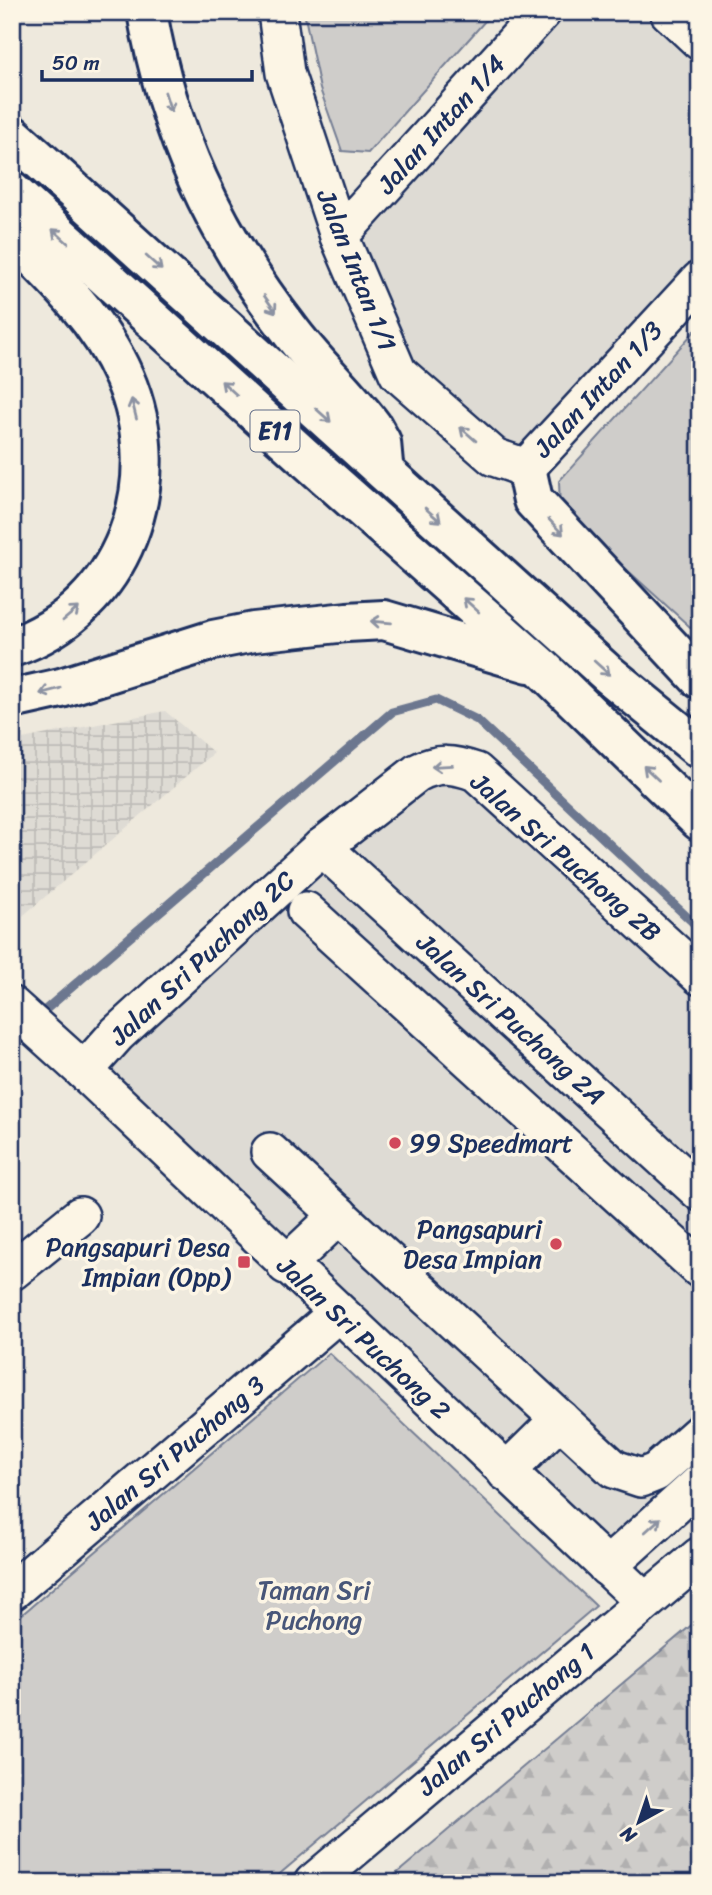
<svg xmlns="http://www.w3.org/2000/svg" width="712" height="1895" font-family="Sriracha,sans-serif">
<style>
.built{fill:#dedbd4}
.industrial{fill:url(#industrial-grid)}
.green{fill:#cfcdca;stroke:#757e94;stroke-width:2}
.forest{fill:url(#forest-firs);stroke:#757e94;stroke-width:2}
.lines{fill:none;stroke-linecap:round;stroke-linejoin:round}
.stream{stroke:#6c778f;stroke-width:9}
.minor-casing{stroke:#1b2f5e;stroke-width:42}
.highway-casing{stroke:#1b2f5e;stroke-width:44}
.minor{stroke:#fcf5e5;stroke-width:37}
.highway{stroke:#fcf5e5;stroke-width:38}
.oneway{stroke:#8c92a2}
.poi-dot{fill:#d1495b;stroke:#fcf5e5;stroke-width:2.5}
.labels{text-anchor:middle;stroke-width:7;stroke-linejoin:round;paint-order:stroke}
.shield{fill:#fcf5e5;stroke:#5e6a86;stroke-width:2}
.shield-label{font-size:24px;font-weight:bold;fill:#1b2f5e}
.street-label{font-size:26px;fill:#1b2f5e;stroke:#fcf5e5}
.poi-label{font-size:26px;fill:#1b2f5e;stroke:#fcf5e5;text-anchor:end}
.park-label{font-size:26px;fill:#485679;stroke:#fcf5e5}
</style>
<defs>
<pattern id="industrial-grid" width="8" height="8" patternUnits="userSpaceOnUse" patternTransform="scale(1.75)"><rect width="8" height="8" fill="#dedbd4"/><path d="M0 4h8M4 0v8" fill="none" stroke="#bebcb8"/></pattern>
<pattern id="forest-firs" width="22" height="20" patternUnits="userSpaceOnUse" patternTransform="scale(1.75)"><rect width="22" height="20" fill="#cfcdca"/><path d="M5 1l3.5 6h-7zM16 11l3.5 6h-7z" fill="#b1b0b0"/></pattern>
</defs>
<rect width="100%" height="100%" fill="#eee9dd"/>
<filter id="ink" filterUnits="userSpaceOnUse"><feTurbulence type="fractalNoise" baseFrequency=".0143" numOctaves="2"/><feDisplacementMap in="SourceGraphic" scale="14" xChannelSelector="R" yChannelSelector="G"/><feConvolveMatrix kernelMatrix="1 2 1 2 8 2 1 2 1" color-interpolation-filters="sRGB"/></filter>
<g filter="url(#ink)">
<g class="built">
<path d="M556 12H649L700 59V264L522 457 413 371 352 237Z"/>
<path d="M458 776 700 993V1469L607 1551 99 1072 424 779Z"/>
</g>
<path class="industrial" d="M165 711 214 753 12 925V741Z"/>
<g class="green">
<path d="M304 12H493L368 153 342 151 320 89Z"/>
<path d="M700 325V636L560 509 559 481Z"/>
<path d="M329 1353 596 1606 269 1883H12V1623Z"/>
</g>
<path class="forest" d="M700 1618V1883H385L402 1869Z"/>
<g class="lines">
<path class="stream" d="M37 1017 392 712 436 700 477 720 700 929"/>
<defs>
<g id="minor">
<path d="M277 12 285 73 339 236 398 373 494 457 526 468 700 280"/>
<path d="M669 12 700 41"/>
<path d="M339 236 542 12"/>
<path d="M322 847 700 1192"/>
<path d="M306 911 700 1269"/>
<path d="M12 1006 84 1071 645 1602"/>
<path d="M84 1071 117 1034 322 847 417 773C438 762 454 764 476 772L700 976"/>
<path d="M270 1152 614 1469 641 1478 656 1472 700 1433"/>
<path d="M286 1265 339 1215"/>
<path d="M12 1271 80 1216"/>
<path d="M506 1472 560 1419"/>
<path d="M607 1567 700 1483"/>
<path d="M12 1591 338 1313"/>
<path d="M313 1883 700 1556"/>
</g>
<g id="highway">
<path d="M147 12C168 133 214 232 289 329 314 363 346 392 372 426L381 442 383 464"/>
<path d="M12 135 607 673 700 749"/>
<path d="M12 192 302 455 541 667 700 821"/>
<path d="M12 236C55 278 99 320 124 377 170 482 124 609 12 647"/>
<path d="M526 468 533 500 700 679"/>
<path d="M12 699 61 688 213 640 254 632 347 622 384 620 529 663"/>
</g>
</defs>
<use href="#minor" class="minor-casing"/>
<use href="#highway" class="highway-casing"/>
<use href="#minor" class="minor"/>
<use href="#highway" class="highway"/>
</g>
<defs><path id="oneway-shaft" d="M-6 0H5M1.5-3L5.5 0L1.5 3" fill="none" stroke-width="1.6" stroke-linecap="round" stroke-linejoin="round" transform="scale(1.75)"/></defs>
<g class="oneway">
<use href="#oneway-shaft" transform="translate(168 102) rotate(72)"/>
<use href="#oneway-shaft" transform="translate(60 236) rotate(-138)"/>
<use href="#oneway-shaft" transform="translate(154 263) rotate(42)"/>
<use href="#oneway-shaft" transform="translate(270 304) rotate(55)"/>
<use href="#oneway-shaft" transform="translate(229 388) rotate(-138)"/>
<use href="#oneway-shaft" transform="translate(134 409) rotate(-104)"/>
<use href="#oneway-shaft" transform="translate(323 415) rotate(42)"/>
<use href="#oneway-shaft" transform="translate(468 434) rotate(-139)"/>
<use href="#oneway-shaft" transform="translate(433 515) rotate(42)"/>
<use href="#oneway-shaft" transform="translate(556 527) rotate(47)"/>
<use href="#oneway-shaft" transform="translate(471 605) rotate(-138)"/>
<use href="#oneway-shaft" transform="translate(71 614) rotate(-40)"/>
<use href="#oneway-shaft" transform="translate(381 622) rotate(-175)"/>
<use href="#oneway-shaft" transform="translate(602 668) rotate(42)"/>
<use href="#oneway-shaft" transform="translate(50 691) rotate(165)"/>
<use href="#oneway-shaft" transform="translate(442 766) rotate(177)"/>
<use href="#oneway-shaft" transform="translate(651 773) rotate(-136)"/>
<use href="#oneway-shaft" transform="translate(653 1525) rotate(-42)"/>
</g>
</g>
<g class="poi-dot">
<circle cx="395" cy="1143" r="7"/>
<circle cx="556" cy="1244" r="7"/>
<rect x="237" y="1255" width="14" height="14" rx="3.5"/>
</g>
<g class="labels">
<rect class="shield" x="250.5" y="410.5" width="49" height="41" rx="5"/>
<g class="shield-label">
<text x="275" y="439">E11</text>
</g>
<g class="street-label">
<text transform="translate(441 124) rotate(-48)" y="9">Jalan Intan 1/4</text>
<text transform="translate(357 270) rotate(68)" y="9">Jalan Intan 1/1</text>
<text transform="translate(598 389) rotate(-47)" y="9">Jalan Intan 1/3</text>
<text transform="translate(566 857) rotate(41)" y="9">Jalan Sri Puchong 2B</text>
<text transform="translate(202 958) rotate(-43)" y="9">Jalan Sri Puchong 2C</text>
<text transform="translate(511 1019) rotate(42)" y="9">Jalan Sri Puchong 2A</text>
<text transform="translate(364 1338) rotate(43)" y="9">Jalan Sri Puchong 2</text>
<text transform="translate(175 1453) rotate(-40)" y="9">Jalan Sri Puchong 3</text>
<text transform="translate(506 1719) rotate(-40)" y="9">Jalan Sri Puchong 1</text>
</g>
<g class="poi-label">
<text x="409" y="1152" text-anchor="start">99 Speedmart</text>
<text x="542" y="1238">Pangsapuri<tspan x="542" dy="30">Desa Impian</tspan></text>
<text x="230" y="1256">Pangsapuri Desa<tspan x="230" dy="30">Impian (Opp)</tspan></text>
</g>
<g class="park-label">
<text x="314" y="1599">Taman Sri<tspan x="314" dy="30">Puchong</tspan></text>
</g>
</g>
<rect width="712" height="1895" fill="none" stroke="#fcf5e5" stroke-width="42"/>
<rect x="21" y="21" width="670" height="1853" fill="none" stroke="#1b2f5e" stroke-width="2.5" filter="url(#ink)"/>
<g transform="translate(639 1822) rotate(220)" stroke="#fcf5e5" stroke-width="5" paint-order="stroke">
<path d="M0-5L12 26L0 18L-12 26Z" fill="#1b2f5e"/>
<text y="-10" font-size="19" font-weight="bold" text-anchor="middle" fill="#1b2f5e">N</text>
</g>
<path d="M42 70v10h210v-10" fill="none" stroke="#1b2f5e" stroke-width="3.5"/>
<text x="52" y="70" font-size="21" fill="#1b2f5e" stroke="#fcf5e5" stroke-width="5" paint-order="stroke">50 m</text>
</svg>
